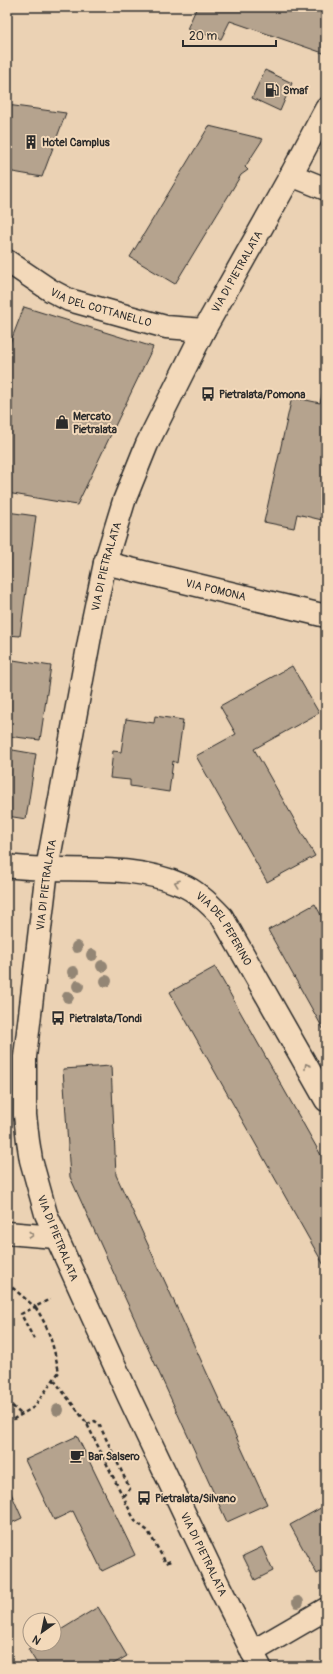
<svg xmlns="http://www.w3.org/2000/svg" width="333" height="1674" font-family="Pangolin,sans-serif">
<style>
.building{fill:#b5a38e;stroke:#2b2b2b}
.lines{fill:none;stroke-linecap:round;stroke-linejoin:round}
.minor-casing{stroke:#2b2b2b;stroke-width:25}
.tertiary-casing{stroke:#2b2b2b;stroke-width:25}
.path{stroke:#2b2b2b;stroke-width:2.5;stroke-dasharray:4 3;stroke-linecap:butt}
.minor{stroke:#f3d9ba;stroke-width:22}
.tertiary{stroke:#f3d9ba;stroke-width:22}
.tree{fill:#938675}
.oneway{stroke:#8f8272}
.labels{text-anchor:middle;stroke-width:4;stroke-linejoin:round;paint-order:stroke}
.poi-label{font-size:11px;font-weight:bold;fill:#2b2b2b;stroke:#f3d9ba;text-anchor:start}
.street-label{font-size:11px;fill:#2b2b2b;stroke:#f3d9ba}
</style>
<rect width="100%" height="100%" fill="#ebd2b4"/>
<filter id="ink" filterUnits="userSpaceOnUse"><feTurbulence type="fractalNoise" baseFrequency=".025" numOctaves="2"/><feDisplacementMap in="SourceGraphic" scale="8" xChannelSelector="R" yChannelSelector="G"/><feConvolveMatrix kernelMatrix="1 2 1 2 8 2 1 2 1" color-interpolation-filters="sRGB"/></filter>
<g filter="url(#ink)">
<g class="building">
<path d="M197 7H326V54L230 21 221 39 187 29Z"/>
<path d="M265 70 292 83 280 111 252 98Z"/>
<path d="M7 105 66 113 42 177 7 171Z"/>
<path d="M209 126 263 139 245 167 248 170 241 175 175 284 130 257Z"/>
<path d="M24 307 153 347 77 505 7 493V351Z"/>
<path d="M324 387 326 388V521L297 514 294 528 264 522 292 397 320 403Z"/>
<path d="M7 512 36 516 20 636 7 635Z"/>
<path d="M7 659 51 666 40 740 7 736Z"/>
<path d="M292 666 319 713 254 749 315 856 267 882 196 756 236 734 220 706Z"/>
<path d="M155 716 183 720 177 763 173 761 169 792 130 786V780L110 778 113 751 121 752 126 719 154 723Z"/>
<path d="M7 749 36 754 26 819 7 816Z"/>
<path d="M315 904 326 924V1034L268 930Z"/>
<path d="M215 967 326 1164V1269L170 992Z"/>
<path d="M111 1066 116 1175 267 1504 227 1522 70 1177 63 1069Z"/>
<path d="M77 1436 135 1555 102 1571 73 1511 54 1520 25 1460Z"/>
<path d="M7 1484 22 1518 7 1525Z"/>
<path d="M326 1505V1569L317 1574 290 1525Z"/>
<path d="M262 1547 273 1571 255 1580 243 1556Z"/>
<path d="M98 1607 127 1656 108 1667H39L28 1649 37 1644H54V1634Z"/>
</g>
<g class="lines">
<defs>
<g id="minor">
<path d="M291 175 326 189"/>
<path id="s1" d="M7 261 50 290 69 300 166 327 204 330"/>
<path id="s2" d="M105 563 326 616"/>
<path id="s3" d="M7 866C65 874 127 861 182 885 197 891 211 905 222 917L326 1100"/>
<path d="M7 1233 55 1237"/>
<path d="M252 1652 326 1609"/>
</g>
<g id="tertiary">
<path id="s4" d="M260 1667 219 1586 129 1397 46 1214 31 1160 28 1141 25 1115V1057L47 869 93 620 105 563 124 501 147 444 204 330 291 175 326 109"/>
</g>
</defs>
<use href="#minor" class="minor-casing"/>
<use href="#tertiary" class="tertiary-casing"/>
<g class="path">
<path d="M7 1283 35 1307 21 1314 35 1341"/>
<path d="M54 1380 86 1422 135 1521 148 1531 166 1563 173 1560"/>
<path d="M7 1401 22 1415"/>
<path d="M7 1423 34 1407 59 1372C54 1349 49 1326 35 1307L50 1299"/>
<path d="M87 1424 95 1421 99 1424 130 1489 123 1497"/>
<path d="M118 1462 125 1458"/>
</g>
<use href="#minor" class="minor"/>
<use href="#tertiary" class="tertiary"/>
</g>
<g class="tree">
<circle cx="77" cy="947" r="6"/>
<circle cx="92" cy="955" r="6"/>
<circle cx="102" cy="966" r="6"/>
<circle cx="73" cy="972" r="6"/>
<circle cx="106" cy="981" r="6"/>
<circle cx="78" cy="986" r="6"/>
<circle cx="68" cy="997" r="6"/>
<circle cx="58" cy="1410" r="6"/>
<circle cx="298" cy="1602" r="6"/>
</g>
<defs><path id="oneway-chevron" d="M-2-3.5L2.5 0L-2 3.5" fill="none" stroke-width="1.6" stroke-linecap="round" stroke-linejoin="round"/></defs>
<g class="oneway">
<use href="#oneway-chevron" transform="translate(177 883) rotate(-161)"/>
<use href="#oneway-chevron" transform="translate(307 1066) rotate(-120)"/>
<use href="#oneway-chevron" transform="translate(31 1235) rotate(3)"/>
</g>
</g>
<defs>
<symbol id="fuel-bare" viewBox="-9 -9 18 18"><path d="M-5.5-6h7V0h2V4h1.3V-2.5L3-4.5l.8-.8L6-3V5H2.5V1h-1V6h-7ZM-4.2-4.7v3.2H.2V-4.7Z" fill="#2b2b2b" stroke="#f3d9ba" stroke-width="2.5" paint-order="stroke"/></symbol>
<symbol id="building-bare" viewBox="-9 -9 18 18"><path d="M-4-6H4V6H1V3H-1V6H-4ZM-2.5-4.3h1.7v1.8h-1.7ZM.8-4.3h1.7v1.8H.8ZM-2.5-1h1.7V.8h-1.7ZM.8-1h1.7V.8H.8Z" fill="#2b2b2b" stroke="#f3d9ba" stroke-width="2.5" paint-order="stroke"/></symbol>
<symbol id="bus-bare" viewBox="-9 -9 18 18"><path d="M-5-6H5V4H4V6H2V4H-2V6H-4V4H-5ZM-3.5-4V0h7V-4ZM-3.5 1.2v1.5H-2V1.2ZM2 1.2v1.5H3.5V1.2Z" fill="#2b2b2b" stroke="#f3d9ba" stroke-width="2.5" paint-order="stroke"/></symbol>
<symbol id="shop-bare" viewBox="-9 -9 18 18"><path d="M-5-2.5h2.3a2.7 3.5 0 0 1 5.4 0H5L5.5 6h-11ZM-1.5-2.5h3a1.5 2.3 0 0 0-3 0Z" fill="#2b2b2b" stroke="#f3d9ba" stroke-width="2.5" paint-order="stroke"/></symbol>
<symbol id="cafe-bare" viewBox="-9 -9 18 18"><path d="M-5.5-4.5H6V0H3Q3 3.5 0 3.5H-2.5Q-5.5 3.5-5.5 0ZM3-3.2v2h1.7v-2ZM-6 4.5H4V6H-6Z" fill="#2b2b2b" stroke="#f3d9ba" stroke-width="2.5" paint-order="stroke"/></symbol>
</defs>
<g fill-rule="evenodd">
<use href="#fuel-bare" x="262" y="80" width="20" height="20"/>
<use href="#building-bare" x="21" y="132" width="20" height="20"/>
<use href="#bus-bare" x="198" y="384" width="20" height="20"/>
<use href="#shop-bare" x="52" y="412" width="20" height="20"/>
<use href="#bus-bare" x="48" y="1008" width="20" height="20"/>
<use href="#cafe-bare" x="67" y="1446" width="20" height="20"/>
<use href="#bus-bare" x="134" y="1488" width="20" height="20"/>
</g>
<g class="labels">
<g class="poi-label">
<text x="283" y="94">Smaf</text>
<text x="42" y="146">Hotel Camplus</text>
<text x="219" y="398">Pietralata/Pomona</text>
<text x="73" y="420">Mercato<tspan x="73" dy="13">Pietralata</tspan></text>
<text x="69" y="1022">Pietralata/Tondi</text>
<text x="88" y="1460">Bar Salsero</text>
<text x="155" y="1502">Pietralata/Silvano</text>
</g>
<g class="street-label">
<text dy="4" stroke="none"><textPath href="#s4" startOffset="1482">VIA DI PIETRALATA</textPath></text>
<text dy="4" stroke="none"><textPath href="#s1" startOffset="106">VIA DEL COTTANELLO</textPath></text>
<text dy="4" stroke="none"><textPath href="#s4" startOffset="1158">VIA DI PIETRALATA</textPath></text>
<text dy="4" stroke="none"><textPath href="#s2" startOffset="114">VIA POMONA</textPath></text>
<text dy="4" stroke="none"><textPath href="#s4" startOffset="834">VIA DI PIETRALATA</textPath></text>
<text dy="4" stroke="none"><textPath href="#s3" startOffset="239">VIA DEL PEPERINO</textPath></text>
<text transform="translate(58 1238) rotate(68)" y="4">VIA DI PIETRALATA</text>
<text transform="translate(204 1554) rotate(64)" y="4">VIA DI PIETRALATA</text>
</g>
</g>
<rect width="333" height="1674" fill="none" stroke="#f3d9ba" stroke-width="24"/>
<rect x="12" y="12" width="309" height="1650" fill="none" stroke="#2b2b2b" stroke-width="1.5" filter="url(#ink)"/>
<g transform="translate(42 1632) rotate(213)"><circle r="19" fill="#f3d9ba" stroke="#a39381"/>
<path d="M0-3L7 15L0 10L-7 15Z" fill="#2b2b2b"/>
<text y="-6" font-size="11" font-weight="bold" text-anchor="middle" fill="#2b2b2b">N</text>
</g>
<path d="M183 40v6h93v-6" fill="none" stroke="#2b2b2b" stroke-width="2"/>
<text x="189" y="40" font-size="12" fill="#2b2b2b" stroke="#f3d9ba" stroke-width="3" paint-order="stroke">20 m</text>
</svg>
